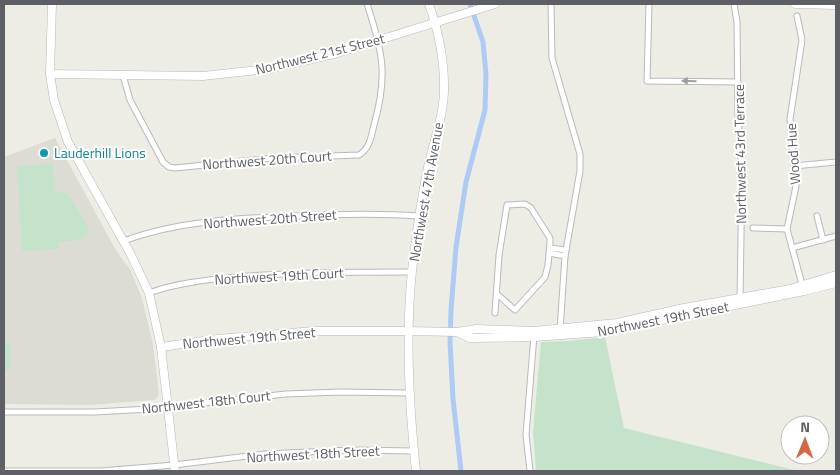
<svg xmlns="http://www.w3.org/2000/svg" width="840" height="475" font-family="'Titillium Web',sans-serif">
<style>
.education{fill:#dddcd4}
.green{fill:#c5e2ca}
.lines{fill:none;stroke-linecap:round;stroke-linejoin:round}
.canal{stroke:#aecbf5;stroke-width:5}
.street-casing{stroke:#b8b9be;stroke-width:7}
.secondary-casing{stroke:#b7b8bd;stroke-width:9}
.street{stroke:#fff;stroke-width:5}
.secondary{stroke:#fff;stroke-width:8}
.oneway{fill:#9e9fa2}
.culture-dot{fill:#0f9aa8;stroke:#fff;stroke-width:2}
.labels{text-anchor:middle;stroke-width:4;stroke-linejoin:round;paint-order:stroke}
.street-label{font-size:14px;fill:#5d5f64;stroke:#fff}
.culture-label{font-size:14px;fill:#0d838f;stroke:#fff;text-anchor:start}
</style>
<rect width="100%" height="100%" fill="#eeede5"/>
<path class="education" d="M55 138 113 245 122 259 130 269 142 298 153 344 159 395 155 400 90 405 4 404V157Z"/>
<g class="green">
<path d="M53 164 55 193 59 191 69 195 89 228 86 236 80 240 59 242V249L22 251 17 166Z"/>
<path d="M605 337 624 428 799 471H536L533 431 541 342 567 341Z"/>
<path d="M4 343H11L10 370H4Z"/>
</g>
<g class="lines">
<path class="canal" d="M461 471 453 399 450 342 451 310 456 247 466 182 485 110 486 74 483 42 470 4"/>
<defs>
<g id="street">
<path d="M551 4 552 58 580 154V171L565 256 560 330"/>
<path d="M649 4 647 81 738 82"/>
<path d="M734 4 737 22 738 116 742 171 740 300"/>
<path d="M797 16 802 40 790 119 796 186 787 229 803 288"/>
<path d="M123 75 130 100 163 162 169 167 175 168 273 158 359 155C370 148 371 137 374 125 388 76 383 52 367 4"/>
<path d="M794 166 836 162"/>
<path d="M817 216 823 240"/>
<path d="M753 228 787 229"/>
<path d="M123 241C178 221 238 218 297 216 337 214 378 213 419 216"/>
<path d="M550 248 566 250"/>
<path d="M792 248 836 236"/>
<path d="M549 253 565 256"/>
<path d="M149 293C176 283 206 280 235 277 294 272 353 272 412 272"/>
<path d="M495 313 499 255 507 205 525 204 531 208 550 238V243L548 265 545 277 515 310 497 294"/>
<path d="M4 412H95L149 409 286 394 340 392 409 393"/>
<path d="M4 471H101L174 465 265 454 350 450 414 451"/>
<path d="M530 471 526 435 534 335"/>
</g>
<g id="secondary">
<path d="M52 4 50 74 54 100 68 142 130 253 149 293 161 347 175 471"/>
<path d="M795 4 836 5"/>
<path d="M50 74 203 76 267 69 334 54 495 4"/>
<path d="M457 332 470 338 534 337 603 332 804 291 836 283"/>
<path d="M161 347 217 339 314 331H408L457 332 476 329 534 331 617 323 684 308 790 289 836 275"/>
<path d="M416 471C409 405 405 338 412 271 416 236 421 201 428 167 434 140 445 112 444 85 444 57 438 30 429 4"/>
</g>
</defs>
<use href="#street" class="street-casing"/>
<use href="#secondary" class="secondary-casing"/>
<use href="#street" class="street"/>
<use href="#secondary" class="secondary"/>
</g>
<defs><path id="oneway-solid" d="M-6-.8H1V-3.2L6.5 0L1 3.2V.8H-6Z" transform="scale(1.25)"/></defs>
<use class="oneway" href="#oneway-solid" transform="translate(689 81) rotate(-179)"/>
<circle class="culture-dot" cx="44" cy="153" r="5"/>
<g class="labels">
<g class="street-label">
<text transform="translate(320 54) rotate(-14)" y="5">Northwest 21st Street</text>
<text transform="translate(740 154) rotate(-91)" y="5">Northwest 43rd Terrace</text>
<text transform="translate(793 154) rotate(-94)" y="5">Wood Hue</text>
<text transform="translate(267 160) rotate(-4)" y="5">Northwest 20th Court</text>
<text transform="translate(426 192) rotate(-80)" y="5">Northwest 47th Avenue</text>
<text transform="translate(270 219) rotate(-4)" y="5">Northwest 20th Street</text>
<text transform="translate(279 276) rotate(-3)" y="5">Northwest 19th Court</text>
<text transform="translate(663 319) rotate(-11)" y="5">Northwest 19th Street</text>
<text transform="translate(249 338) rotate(-5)" y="5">Northwest 19th Street</text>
<text transform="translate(206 402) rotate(-6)" y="5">Northwest 18th Court</text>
<text transform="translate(313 454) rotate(-3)" y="5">Northwest 18th Street</text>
</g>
<g class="culture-label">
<text x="54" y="158">Lauderhill Lions</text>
</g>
</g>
<rect width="840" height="475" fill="none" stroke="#5d5f64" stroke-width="10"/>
<g transform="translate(805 440) rotate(1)"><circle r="24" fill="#ffffff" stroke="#bebfc1"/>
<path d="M0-4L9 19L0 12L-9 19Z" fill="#d56744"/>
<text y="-8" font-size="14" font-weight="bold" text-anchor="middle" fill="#5d5f64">N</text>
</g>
</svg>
